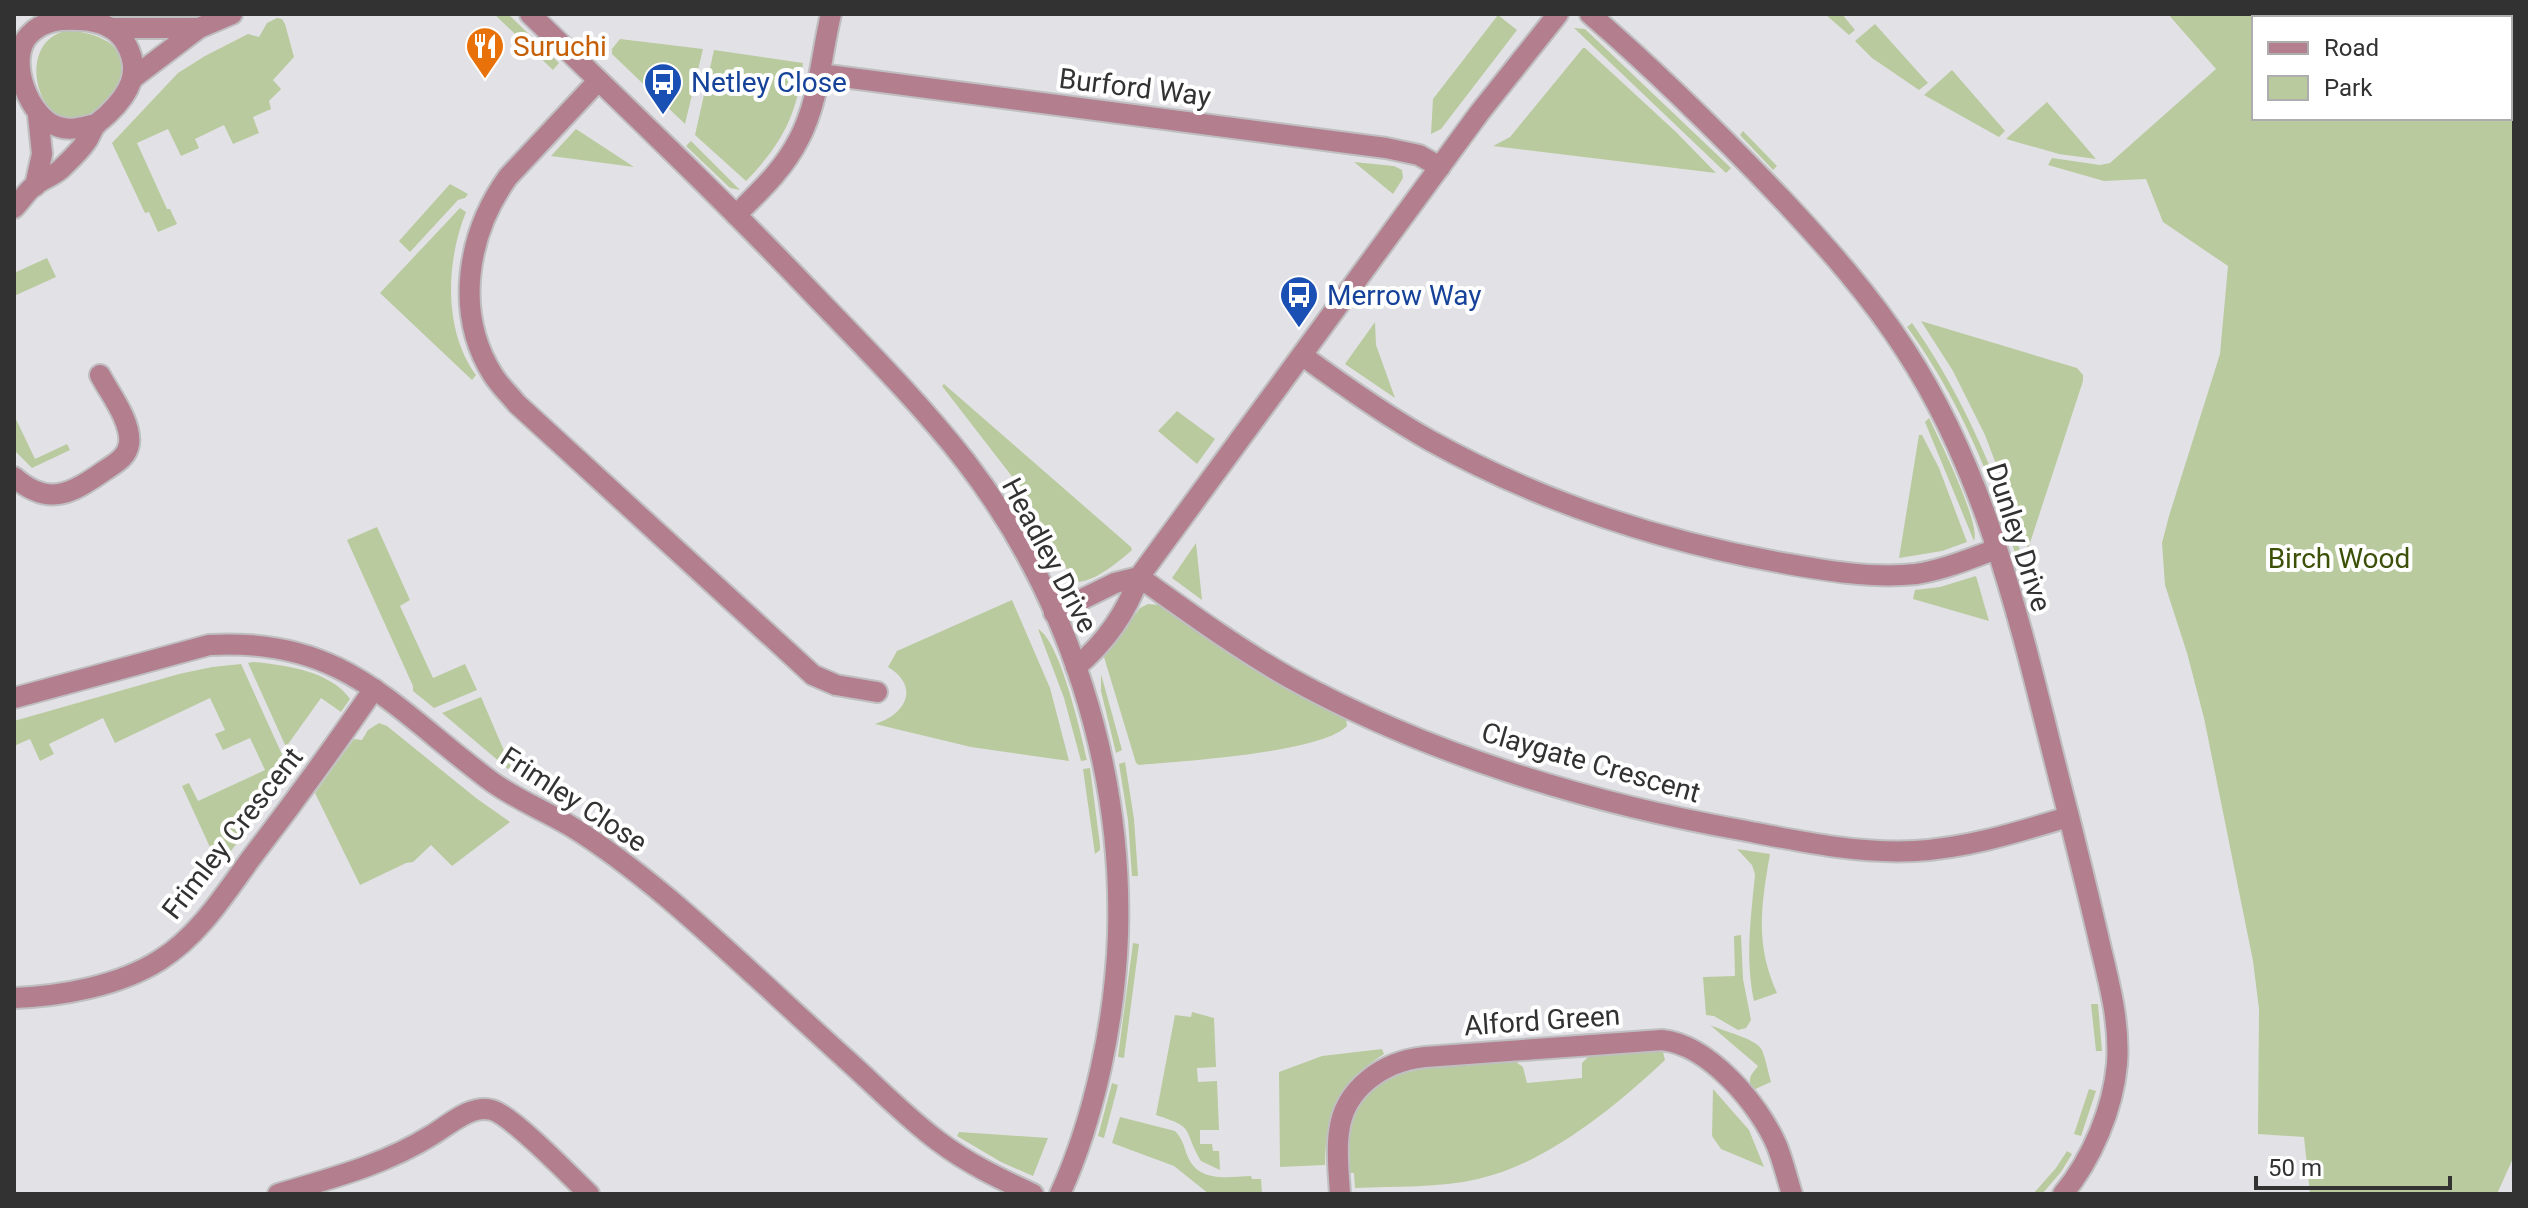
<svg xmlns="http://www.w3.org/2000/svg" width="2528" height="1208" font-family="Roboto,sans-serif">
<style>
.green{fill:#b9ca9e;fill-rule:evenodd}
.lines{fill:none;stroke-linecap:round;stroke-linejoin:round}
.minor-casing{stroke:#bfbfc2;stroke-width:24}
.minor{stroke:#b37e8d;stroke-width:20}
.labels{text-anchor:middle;stroke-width:8;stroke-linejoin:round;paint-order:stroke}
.food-label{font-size:28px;fill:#c56008;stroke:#fff;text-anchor:start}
.transit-label{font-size:28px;fill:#164399;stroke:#fff;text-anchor:start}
.street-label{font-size:28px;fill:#323233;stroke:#fff}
.park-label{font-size:28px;fill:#3c5007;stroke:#fff}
</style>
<rect width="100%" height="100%" fill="#e2e2e6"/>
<g class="green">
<path d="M494 14H508L559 63 553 70Z"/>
<path d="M1825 14H1842L1855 30 1849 35Z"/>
<path d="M2168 14H2514V1156L2497 1194H2310L2304 1137 2258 1134 2259 1009 2253 961 2204 718 2187 653 2165 585 2162 543 2169 516 2220 354 2228 266 2163 222 2146 179 2104 181 2048 165 2052 158 2100 165 2110 163 2216 69ZM2254 18H2510V118H2254Z"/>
<path d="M1498 15 1517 30 1441 129 1431 134 1433 99Z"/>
<path d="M277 18 282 19 285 24 294 57 273 80 281 89 269 101 271 109 253 117 259 133 233 144 224 125 195 139 199 148 181 156 168 129 137 143 167 209H170L177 224 158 232 149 212 145 213 112 143 178 73 205 56 248 34 259 37 267 23Z"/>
<path d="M1875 24 1928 83 1919 90 1872 58 1855 41Z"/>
<path d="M1574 28 1585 29 1731 168 1726 173Z"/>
<path d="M65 31C105 30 146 57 110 97 104 104 96 113 87 117 39 137 13 44 65 31Z"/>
<path d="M620 39 703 49 685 124 612 54V49Z"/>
<path d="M1583 48H1585L1676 132 1716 173 1493 146 1510 137Z"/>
<path d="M714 50 803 63C798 114 781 145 746 181L695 135Z"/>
<path d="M1952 70 2005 131 1999 137 1924 95Z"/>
<path d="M2047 102 2096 159 2059 154 2006 139Z"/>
<path d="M576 129 634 167 551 156Z"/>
<path d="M1743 131 1777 166 1773 170 1740 135Z"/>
<path d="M691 141 740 190 730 188 686 146Z"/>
<path d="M1354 162 1394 166 1402 170 1403 178 1393 194Z"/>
<path d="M450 184 468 194 465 198 458 200 410 252 399 241Z"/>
<path d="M460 208 466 212C446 261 443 330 476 375L472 380 380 293Z"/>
<path d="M47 258 56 277 14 296V273Z"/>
<path d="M1921 321 2077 368 2083 375V381L2028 549 1985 435 1953 371Z"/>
<path d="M1375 322 1376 345 1395 398 1345 364Z"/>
<path d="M1912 323C1963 396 1997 475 2023 560L2018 562C1992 479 1959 398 1907 327Z"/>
<path d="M944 384 1131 547 1132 550C1117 563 1094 583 1074 582L1024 492 942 386Z"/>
<path d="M1177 411 1215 439 1197 464 1158 431Z"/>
<path d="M14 415 35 459 67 444 70 450 32 468 14 450Z"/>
<path d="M1929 418C1939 439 1981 524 1974 541L1925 422Z"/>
<path d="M1919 435H1922L1939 468 1967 542 1942 551 1899 558Z"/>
<path d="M377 527 410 600 400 606 433 678 465 664 477 690 434 708 413 691V686L347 540Z"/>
<path d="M1196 543 1202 600 1172 578Z"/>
<path d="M1976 576 1989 621 1913 599 1915 590 1940 587Z"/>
<path d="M1012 600 1050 688 1069 761 971 747 875 724C905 715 921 687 888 667L897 651Z"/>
<path d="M1148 604 1159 605 1346 716 1347 726C1321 753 1181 761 1139 765L1136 763 1104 657 1140 608Z"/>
<path d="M1038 629C1060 641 1081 733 1087 760L1081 761 1064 698Z"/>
<path d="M253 662C284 665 331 671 350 699L341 712 321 698 286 747 248 663Z"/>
<path d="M241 664 290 772 219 867 182 786 189 783 198 801 265 770 250 738 223 750 215 734 225 730 210 698 115 743 103 718 49 744 54 754 40 761 30 739 14 746V721L179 674 212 667Z"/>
<path d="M1101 674 1122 750 1116 753 1101 691Z"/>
<path d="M481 697 514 774 442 713Z"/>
<path d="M379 723 387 726 476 798 510 822 452 866 431 845 413 862 406 863 360 885 315 793 354 739 362 740 368 730Z"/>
<path d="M1125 762 1134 819 1138 876H1132L1128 820 1119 764Z"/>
<path d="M1090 768 1100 845V850L1095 854 1083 769Z"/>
<path d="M1737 849 1770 854C1761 906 1755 944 1777 993L1754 1001C1745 958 1751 917 1755 874L1752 865Z"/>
<path d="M1741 935 1743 979 1751 1020 1746 1028 1738 1030 1714 1016 1706 1015 1703 977 1735 976 1734 936Z"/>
<path d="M1133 943 1139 944 1124 1058 1118 1057Z"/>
<path d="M2091 1004H2098L2102 1051H2096Z"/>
<path d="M1192 1012 1214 1018 1216 1067 1197 1068 1198 1082 1217 1081 1219 1130H1200V1144H1212L1213 1151H1219L1220 1170 1201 1161C1182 1129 1197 1128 1156 1115L1175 1015 1191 1017Z"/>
<path d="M1710 1025C1723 1031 1757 1039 1762 1050 1766 1060 1768 1072 1771 1082L1753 1090C1747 1079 1750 1076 1758 1066Z"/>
<path d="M1382 1049 1384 1054C1337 1084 1326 1111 1325 1165L1280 1167 1279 1072 1322 1056Z"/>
<path d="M1653 1051 1663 1052 1665 1060C1615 1107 1546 1164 1478 1179 1439 1188 1395 1186 1355 1188L1354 1173H1347C1347 1163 1346 1152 1347 1142 1359 1055 1451 1067 1516 1062L1523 1067 1527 1083 1582 1078V1063L1589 1056Z"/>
<path d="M1112 1083 1118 1085 1104 1138 1098 1136Z"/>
<path d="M1713 1089 1749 1130 1764 1167 1721 1149 1712 1136Z"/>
<path d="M2089 1089 2096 1091 2081 1136 2074 1134Z"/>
<path d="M1120 1117 1175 1131C1182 1138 1184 1146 1187 1155 1198 1183 1226 1177 1251 1176L1252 1179H1261L1262 1194H1209L1174 1166 1112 1143Z"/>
<path d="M959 1132 1048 1138 1033 1176 1001 1162 957 1136Z"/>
<path d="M2067 1151 2072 1154 2061 1172 2042 1194H2033L2056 1168Z"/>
</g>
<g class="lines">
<defs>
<g id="minor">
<path d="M530 14C626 107 723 199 815 296 866 349 920 403 966 462 1069 596 1123 767 1118 935 1115 1020 1095 1117 1060 1194"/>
<path d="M1590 14C1657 72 1720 134 1781 198 1826 246 1870 295 1906 351 1997 491 2027 658 2069 817 2080 861 2091 905 2101 949 2110 986 2120 1025 2117 1064 2113 1109 2092 1159 2063 1194"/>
<path d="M113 28H199"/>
<path d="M820 74 1386 148 1419 155 1440 167"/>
<path d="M133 78 199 28 232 14"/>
<path d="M598 81 508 177C467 234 454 313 493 375 500 386 509 394 517 404L813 675 836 685 877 692"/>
<path d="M35 186 42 154 38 115"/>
<path d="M14 208C21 201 27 191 35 185 43 179 53 176 61 169 69 161 79 152 86 142 90 137 91 131 95 126 98 122 104 118 108 114 129 94 142 72 126 44 117 27 99 21 80 20 61 19 43 20 29 35 6 59 29 119 59 127 71 131 84 127 96 124"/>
<path d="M736 215C759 192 784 169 799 139 819 101 821 56 831 14"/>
<path d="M1303 356C1344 386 1385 415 1429 440 1537 500 1657 540 1777 562 1822 570 1870 579 1916 574 1944 570 1971 558 1997 549"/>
<path d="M14 477C48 507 71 494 104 471 114 464 127 458 129 444 132 422 110 394 100 375"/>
<path d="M1139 577C1188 612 1237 648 1290 678 1425 753 1589 803 1741 830 1798 841 1857 854 1915 851 1968 848 2018 832 2068 817"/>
<path d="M1054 613 1115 583 1139 577"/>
<path d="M1076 667C1106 642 1126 614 1139 577L1480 112 1558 14"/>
<path d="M14 698 209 645C343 637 391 706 488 779 514 799 544 810 572 827 606 848 638 873 669 899 730 951 788 1007 848 1061 878 1088 906 1117 938 1141 967 1163 1000 1179 1033 1194"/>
<path d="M14 998C62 996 119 986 160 960 198 936 223 897 249 861 292 805 334 747 374 689"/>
<path d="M278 1194C332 1178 384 1165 432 1135 449 1125 471 1104 492 1110 513 1116 570 1176 589 1194"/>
<path d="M1340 1194C1339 1174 1336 1152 1339 1132 1344 1088 1384 1061 1425 1057L1662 1040C1709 1045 1759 1104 1777 1146 1783 1161 1787 1178 1792 1194"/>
</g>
</defs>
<use href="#minor" class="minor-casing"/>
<use href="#minor" class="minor"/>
</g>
<defs>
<symbol id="restaurant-pin" viewBox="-11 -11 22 30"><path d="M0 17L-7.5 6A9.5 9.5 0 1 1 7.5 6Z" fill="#e8710a" stroke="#fff"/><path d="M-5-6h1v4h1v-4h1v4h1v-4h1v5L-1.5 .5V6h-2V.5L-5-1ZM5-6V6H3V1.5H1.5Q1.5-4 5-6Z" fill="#fff"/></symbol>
<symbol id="bus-pin" viewBox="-11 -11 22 30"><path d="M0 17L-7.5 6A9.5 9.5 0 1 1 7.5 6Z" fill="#1a4fb4" stroke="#fff"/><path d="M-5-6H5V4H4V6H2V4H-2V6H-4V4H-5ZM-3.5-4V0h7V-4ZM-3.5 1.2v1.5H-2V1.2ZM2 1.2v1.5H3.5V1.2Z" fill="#fff"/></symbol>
</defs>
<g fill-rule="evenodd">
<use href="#restaurant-pin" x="463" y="24" width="44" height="60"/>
<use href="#bus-pin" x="641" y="60" width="44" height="60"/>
<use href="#bus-pin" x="1277" y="273" width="44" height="60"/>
</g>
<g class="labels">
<g class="food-label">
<text x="513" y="56">Suruchi</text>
</g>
<g class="transit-label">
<text x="691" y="92">Netley Close</text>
<text x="1327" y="305">Merrow Way</text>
</g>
<g class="street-label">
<text transform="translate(1135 87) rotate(7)" y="10">Burford Way</text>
<text transform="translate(2019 537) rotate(72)" y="10">Dunley Drive</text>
<text transform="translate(1050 555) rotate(62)" y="10">Headley Drive</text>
<text transform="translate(1591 762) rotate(16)" y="10">Claygate Crescent</text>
<text transform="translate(574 799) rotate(33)" y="10">Frimley Close</text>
<text transform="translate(232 833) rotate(-52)" y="10">Frimley Crescent</text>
<text transform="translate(1542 1020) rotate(-4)" y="10">Alford Green</text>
</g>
<g class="park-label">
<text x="2339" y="568">Birch Wood</text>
</g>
</g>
<rect width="2528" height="1208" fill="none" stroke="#323233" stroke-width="32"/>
<rect x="2252" y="16" width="260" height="104" fill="#ffffff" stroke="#adadad" stroke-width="2"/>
<rect x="2268" y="42" width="40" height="12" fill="#b37e8d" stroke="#adadad" stroke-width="2"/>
<text x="2324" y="56" font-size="24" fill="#323233">Road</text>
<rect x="2268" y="76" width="40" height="24" fill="#b9ca9e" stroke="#adadad" stroke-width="2"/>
<text x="2324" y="96" font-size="24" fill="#323233">Park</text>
<path d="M2256 1176v12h194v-12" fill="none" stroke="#323233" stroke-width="4"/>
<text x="2268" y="1176" font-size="24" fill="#323233" stroke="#ffffff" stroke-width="6" paint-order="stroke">50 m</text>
</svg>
